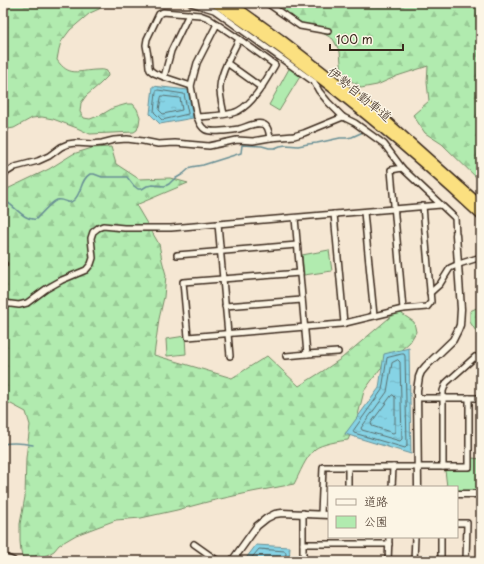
<svg xmlns="http://www.w3.org/2000/svg" width="484" height="564" font-family="'Playpen Sans','Klee One',sans-serif">
<style>
.forest{fill:url(#forest-firs);stroke:#768a66}
.park{fill:#b1ebaf;stroke:#768a66}
.water{fill:url(#water-ripples);stroke:#688f95}
.lines{fill:none;stroke-linecap:round;stroke-linejoin:round}
.shore{stroke:#596e6e;stroke-width:1}
.stream{stroke:#688f95;stroke-width:1.5}
.minor-casing{stroke:#3b2a1e;stroke-width:8}
.tertiary-casing{stroke:#3b2a1e;stroke-width:9}
.motorway-casing{stroke:#3b2a1e;stroke-width:12}
.minor{stroke:#fcf5e5;stroke-width:5}
.tertiary{stroke:#fcf5e5;stroke-width:6}
.motorway{stroke:#fbe080;stroke-width:9}
.labels{text-anchor:middle;stroke-width:3;stroke-linejoin:round;paint-order:stroke}
.street-label{font-size:13px;fill:#3b2a1e;stroke:#fcf5e5}
</style>
<defs>
<pattern id="forest-firs" width="22" height="20" patternUnits="userSpaceOnUse"><rect width="22" height="20" fill="#b1ebaf"/><path d="M5 1l3.5 6h-7zM16 11l3.5 6h-7z" fill="#99ca96"/></pattern>
<pattern id="water-ripples" width="26" height="14" patternUnits="userSpaceOnUse"><rect width="26" height="14" fill="#86d3e5"/><path d="M2 4q2-2 4 0t4 0M15 11q2-2 4 0t4 0" fill="none" stroke="#75b5c4"/></pattern>
</defs>
<rect width="100%" height="100%" fill="#f5e7d3"/>
<filter id="ink" filterUnits="userSpaceOnUse"><feTurbulence type="fractalNoise" baseFrequency=".025" numOctaves="2"/><feDisplacementMap in="SourceGraphic" scale="8" xChannelSelector="R" yChannelSelector="G"/><feConvolveMatrix kernelMatrix="1 2 1 2 8 2 1 2 1" color-interpolation-filters="sRGB"/></filter>
<g filter="url(#ink)">
<g class="forest">
<path d="M3 3H107L99 9 90 13 70 30 61 42 59 49 57 60C69 77 78 71 95 70 99 70 103 69 107 71L108 76 100 84 86 96 81 103 80 112 84 118 90 119 101 115 113 108 127 104H133L137 109 140 117 139 124 137 130 134 132 90 134 77 128 53 119 42 117 32 118 14 128 3 130Z"/>
<path d="M276 3H481V182L442 144 425 133 413 115 429 101 427 82 428 66 397 76 377 85 361 88 342 74 340 52 333 39 321 32 309 29Z"/>
<path d="M111 147 116 164 139 179 170 178 188 183 136 205 159 244 162 260 166 275 164 297 159 319 154 355 232 378 267 356 299 386 323 371 342 358 402 307V314L414 322 416 332 410 342 380 369 364 391 357 419 348 440C340 441 321 444 315 449 305 458 300 473 294 484L252 492 211 501 177 510 141 518 116 520 76 535 59 545 54 551 40 559 36 561H26L23 560 21 552 20 541V524L25 497 26 458 30 425 26 412 11 404 3 403V191L49 169 73 154 92 148Z"/>
<path d="M481 306V339L470 322V311Z"/>
</g>
<g class="park">
<path d="M290 67 301 75 279 111 269 105Z"/>
<path d="M329 250 332 271 304 275 302 255Z"/>
<path d="M185 336 186 354 167 356 166 339Z"/>
<path d="M472 458 481 459V491H457V487H447L445 470H472Z"/>
</g>
<g class="water">
<path d="M153 86 188 90 193 118 160 124 150 114Z"/>
<path d="M409 348 411 454 345 434 379 388 384 354Z"/>
<path d="M256 545 290 547 289 561H244Z"/>
</g>
<g class="lines">
<g class="shore">
<path d="M158 90 184 94 188 113V114L162 120 154 112 156 92Z"/>
<path d="M162 96 180 98 182 110 163 114 159 110 161 98Z"/>
<path d="M402 354H404L405 356 407 446 405 448 354 433 353 431 382 390 387 358Z"/>
<path d="M398 360 400 362 402 439 400 441 362 430 361 428 387 392 392 363Z"/>
<path d="M393 395 395 397V432L393 433 372 426 371 423 391 396Z"/>
<path d="M249 561 259 549 285 551 286 553 285 561"/>
</g>
<g class="stream">
<path d="M3 200C14 204 23 221 36 219 41 214 50 203 57 200 64 198 68 206 74 200 82 193 80 180 90 174H94L102 177H127L134 186 138 189H142L147 186 153 185 165 186 169 184 173 180 183 174 191 167 203 165 241 153 242 145 262 146 269 148H275L280 146 286 145 298 146 308 144 317 143 340 138H347L352 137 363 132"/>
<path d="M3 444C13 442 23 443 33 445"/>
</g>
<defs>
<g id="minor">
<path d="M191 3 214 10 314 82 319 91 328 102 343 117 355 123 384 144 402 168 455 218 456 235"/>
<path d="M267 3 300 26 328 31"/>
<path d="M189 14 171 51 164 77 191 86 197 63 217 24 239 39"/>
<path d="M164 77 154 73 150 70 149 67 148 56 146 45 147 39 159 14 163 12 200 15 208 18 217 24"/>
<path d="M191 86 197 117"/>
<path d="M262 88 227 63 239 39 275 65C266 80 254 103 238 111 228 116 208 116 197 117 202 131 206 132 221 131 227 131 233 130 239 129 247 127 259 120 266 126 269 129 269 134 270 138"/>
<path d="M224 114C219 91 217 85 227 63"/>
<path d="M402 168 391 170 403 309"/>
<path d="M3 175 7 172 15 167 38 161 49 156 61 147 68 144 75 143 92 144 102 143 114 140 127 139 143 141 158 144 175 143 209 146 237 140 253 141 270 138 294 136 304 133 343 117"/>
<path d="M364 212 374 316"/>
<path d="M334 214 344 323"/>
<path d="M218 224 230 356"/>
<path d="M177 255 297 245"/>
<path d="M3 263 4 264"/>
<path d="M300 273 183 282 188 337 341 324 403 309 427 307 431 302 423 206"/>
<path d="M430 293 440 284 450 268 459 264 481 257"/>
<path d="M3 303 19 305 27 303 46 289 62 280 86 270 91 264 93 258 91 238 93 232 98 228 103 226 124 228H171L441 205"/>
<path d="M225 306 302 300"/>
<path d="M307 354 338 352"/>
<path d="M286 356 307 354 295 218"/>
<path d="M417 398H481"/>
<path d="M443 467V391L446 383 475 357 481 363"/>
<path d="M348 487V468"/>
<path d="M392 487 393 467"/>
<path d="M321 514 323 467H469V398"/>
<path d="M457 523H467L466 561"/>
<path d="M194 544 218 561"/>
<path d="M303 544H389"/>
<path d="M303 561V513"/>
<path d="M388 561 389 537"/>
<path d="M414 561 415 537"/>
<path d="M441 561V537"/>
</g>
<g id="tertiary">
<path d="M418 487 417 390 419 377 421 372 426 366 453 340 458 330 460 325 461 309 456 235"/>
<path d="M457 494H481"/>
<path d="M3 557 13 561"/>
<path d="M232 561 257 526 267 518 275 514 282 513 329 515"/>
</g>
<g id="motorway">
<path d="M216 3C310 66 399 138 481 215"/>
<path d="M230 3 280 39 387 122 481 206"/>
</g>
</defs>
<use href="#minor" class="minor-casing"/>
<use href="#tertiary" class="tertiary-casing"/>
<use href="#motorway" class="motorway-casing"/>
<use href="#minor" class="minor"/>
<use href="#tertiary" class="tertiary"/>
<use href="#motorway" class="motorway"/>
</g>
</g>
<g class="labels">
<g class="street-label">
<text transform="translate(360 94) rotate(39)" y="5">伊勢自動車道</text>
</g>
</g>
<rect width="484" height="564" fill="none" stroke="#fcf5e5" stroke-width="16"/>
<rect x="8" y="8" width="468" height="548" fill="none" stroke="#3b2a1e" stroke-width="1.5" filter="url(#ink)"/>
<rect x="328" y="486" width="130" height="52" fill="#fcf5e5" stroke="#afa495"/>
<rect x="336" y="499" width="20" height="6" fill="#fcf5e5" stroke="#afa495"/>
<text x="364" y="506" font-size="12" fill="#3b2a1e">道路</text>
<rect x="336" y="516" width="20" height="12" fill="#b1ebaf" stroke="#afa495"/>
<text x="364" y="526" font-size="12" fill="#3b2a1e">公園</text>
<path d="M330 44v6h73v-6" fill="none" stroke="#3b2a1e" stroke-width="2"/>
<text x="336" y="44" font-size="12" fill="#3b2a1e" stroke="#fcf5e5" stroke-width="3" paint-order="stroke">100 m</text>
</svg>
